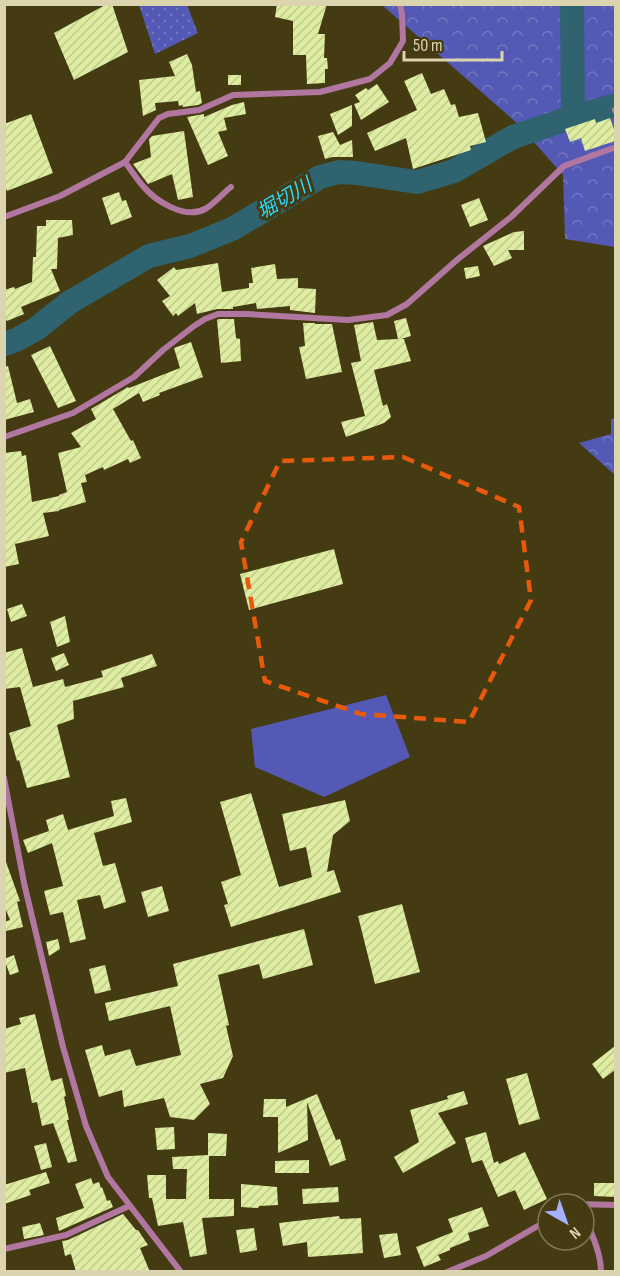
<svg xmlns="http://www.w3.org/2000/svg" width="620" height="1276" font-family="'Sofia Sans Condensed','Noto Sans JP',sans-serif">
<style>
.grass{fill:url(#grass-dots)}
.forest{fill:url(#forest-crowns)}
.pitch{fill:#5359b5}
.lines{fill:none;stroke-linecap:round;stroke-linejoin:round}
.river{stroke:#306370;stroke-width:24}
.building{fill:url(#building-hatch)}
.minor{stroke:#b277a1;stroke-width:6}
.marked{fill:none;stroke:#e8590c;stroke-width:4.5;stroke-dasharray:12 8;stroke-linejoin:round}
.labels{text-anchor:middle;stroke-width:6;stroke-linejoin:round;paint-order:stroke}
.water-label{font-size:20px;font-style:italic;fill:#29d9ff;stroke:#443b12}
</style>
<defs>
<pattern id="grass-dots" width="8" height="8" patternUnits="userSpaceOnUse" patternTransform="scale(1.5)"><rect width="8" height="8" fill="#5359b5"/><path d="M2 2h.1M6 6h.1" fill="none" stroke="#7378bf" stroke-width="1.8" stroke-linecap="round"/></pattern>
<pattern id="forest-crowns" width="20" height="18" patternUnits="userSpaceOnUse" patternTransform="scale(1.5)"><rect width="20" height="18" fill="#5359b5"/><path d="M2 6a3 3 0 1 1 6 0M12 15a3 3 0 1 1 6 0" fill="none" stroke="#7378bf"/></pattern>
<pattern id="building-hatch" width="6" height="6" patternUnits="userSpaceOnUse" patternTransform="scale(1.5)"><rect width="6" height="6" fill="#deeda1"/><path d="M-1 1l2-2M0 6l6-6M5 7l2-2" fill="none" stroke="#bfca8b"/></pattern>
</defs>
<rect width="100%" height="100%" fill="#443b12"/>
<path class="grass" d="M139 5H187L198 33 155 54Z"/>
<g class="forest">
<path d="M382 5H615V247L565 239 563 175 518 124Z"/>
<path d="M615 418H616L615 475 579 443 611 434V419Z"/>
</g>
<path class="pitch" d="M386 695 410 757 324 797 255 767 251 729Z"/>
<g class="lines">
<g class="river">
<path d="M572 4 573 117"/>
<path d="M4 344 16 340 36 329 70 302 149 256 190 246 232 229 320 177 339 172 356 173 417 182 454 171 513 137 573 117 616 105"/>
</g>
</g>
<g class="building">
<path d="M107 4H112L128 52 74 80 54 33Z"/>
<path d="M277 4H327L318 34H325L324 58H327L328 69H325V83L307 84 306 55H293V21L275 17Z"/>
<path d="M187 54 192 65 196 92 200 91 202 103 198 105 183 107 182 105 179 106 178 101 155 103 156 110 143 116 139 80 175 76 169 62Z"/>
<path d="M422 73 431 94 444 89 451 105 455 104 459 117 478 113 486 142 470 146 471 150 413 169 406 138 375 151 367 133 417 110 404 81Z"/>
<rect x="228" y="75" width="13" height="10"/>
<path d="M377 84 389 102 361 120 354 104 360 102 355 95 366 88 368 90Z"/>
<path d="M244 102 246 114 224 118 227 130 218 132 228 156 208 165 187 117 204 114V117L232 105Z"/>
<path d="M352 105V126L338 135 330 114Z"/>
<path d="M31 114 53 173 7 191 4 183V124Z"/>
<path d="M610 118 615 132V141L585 151 581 138 570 142 565 129 595 119 596 123Z"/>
<path d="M184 131 193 197 178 200 172 174 148 184 133 164 151 157 149 139 152 136Z"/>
<path d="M333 132 340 145 352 140 353 157H332L325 159 318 136Z"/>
<path d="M119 192 122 201 126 200 132 217 111 225 102 198Z"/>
<path d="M479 198 488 220 470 227 461 205Z"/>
<path d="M46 220H72L73 235 58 238 57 269H51L60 291 21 307 24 314 7 321 4 315V290L14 287 15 289 32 282 33 257H36L37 226H46Z"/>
<path d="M524 231V250H508L512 258 494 266 483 246 514 232Z"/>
<path d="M218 263 222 292 249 288V283H253L251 268 275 264 277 279 298 278V288L316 289 315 313 290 310V306L257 309 256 303 233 307V309H217L197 314 195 303 178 316 176 313 173 316 162 301 170 296 157 280 174 267 176 270Z"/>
<path d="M478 266 480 276 466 279 464 268Z"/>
<path d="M406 318 411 336 401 339H404L411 361 374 370 383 406 387 404 391 417 384 423 346 437 341 422 365 416 351 363 361 361 354 325 373 322 377 340 398 339 394 321Z"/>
<path d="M219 319H234L236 338 240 339 241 361 221 363 217 320Z"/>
<path d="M303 323H315V324H332L342 372 306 379 299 347 305 346Z"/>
<path d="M191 342 203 377 159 393 160 395 143 402 139 393 113 409 131 441 133 440 141 458 130 463 128 459 104 470 103 467 85 475 87 482 81 483 86 502 59 510V511L43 513 49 536 15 544 19 564 4 567V453L21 451 22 456 26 455 32 502 59 496V495L67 492 58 453 81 447 71 433 96 419 91 409 128 387 129 388 180 368 174 348Z"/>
<path d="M50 346 76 401 58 408 31 355Z"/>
<path d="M8 366 17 403 30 399 34 412 4 420V367Z"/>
<path d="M334 549 343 584 249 610 240 574Z"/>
<path d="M22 604 27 616 11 622 7 609Z"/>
<path d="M65 616 70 642 57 647 50 622Z"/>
<path d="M22 648 33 687 63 679 65 687 103 677 101 671 152 654 157 666 121 678 124 687 73 701 74 719 57 725 70 777 27 788 19 760 17 761 9 733 31 726 20 687 4 689V653Z"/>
<path d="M64 653 69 665 56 671 51 658Z"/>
<path d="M251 793 279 887 312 877 306 847 290 851 282 814 345 800 350 821 333 835 327 872 334 870 341 892 231 927 224 905 228 904 221 882 241 875 220 802Z"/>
<path d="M126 798 132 822 94 833 103 866 115 863 126 902 104 909 100 895 77 900 86 939 70 943 63 912 50 915 44 891 63 886 52 843 28 853 23 840 49 831 46 820 63 814 68 830 114 816 111 801Z"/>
<path d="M4 862H6L20 901 17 902 23 927 6 931 4 922 10 920 4 905Z"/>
<path d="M162 886 169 911 148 917 141 892Z"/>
<path d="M402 904 420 972 375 984 358 916Z"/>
<path d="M304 929 313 965 263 979 259 964 218 975 229 1025 226 1026 233 1056 223 1078 200 1084 210 1104 194 1120 170 1117 164 1098 124 1107 122 1090 99 1097 85 1050 102 1045 105 1056 130 1049 136 1066 181 1055 170 1006 109 1021 105 1003 178 986 173 964Z"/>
<path d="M58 939 60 949 49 956 46 942Z"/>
<path d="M14 955 19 972 10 975 4 959Z"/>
<path d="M105 965 111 990 95 994 89 969Z"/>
<path d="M35 1014 51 1081 62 1078 66 1096 64 1097 69 1120H67L77 1161 68 1163 53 1123 42 1126 37 1102 32 1103 25 1068 4 1073V1029L21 1024 19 1018Z"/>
<path d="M615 1046V1070L603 1079 592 1064Z"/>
<path d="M527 1073 540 1119 519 1125 506 1079Z"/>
<path d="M464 1091 468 1104 438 1113 456 1143 403 1173 394 1157 419 1142 410 1110 448 1099 447 1096Z"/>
<path d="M317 1094 336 1140 340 1139 346 1160 330 1166 307 1102 308 1140 278 1153V1117H263L264 1099H286V1107Z"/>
<path d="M174 1127 175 1149 157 1150 155 1128Z"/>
<path d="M486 1132 494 1163 498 1161 499 1164 525 1152 547 1199 524 1210 515 1190 498 1197 482 1160 472 1163 465 1138Z"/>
<path d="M208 1133 227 1134 226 1156H209V1199H234V1216L202 1218 207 1254 190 1257 183 1222 158 1226 152 1198H149L147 1175H166V1199H186L187 1169H173L172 1157 208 1155Z"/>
<path d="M46 1143 52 1167 41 1170 34 1146Z"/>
<path d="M309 1160V1173H275V1161Z"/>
<path d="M46 1172 50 1183 29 1190 31 1195 4 1204V1185Z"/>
<path d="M91 1178 93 1184 99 1182 101 1188 102 1187 107 1201 110 1200 113 1207 59 1231 56 1218 84 1208 75 1184Z"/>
<path d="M594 1183H615V1197L594 1196Z"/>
<path d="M241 1184 277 1187 278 1205 259 1206 258 1208 241 1207Z"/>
<path d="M338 1187 339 1202 303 1204 302 1189Z"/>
<path d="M482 1207 489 1226 468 1233 470 1240 450 1248V1250L438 1255 441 1260 424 1267 416 1247 453 1232 448 1219Z"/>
<path d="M123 1214 136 1230H138L148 1245 140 1248 150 1272H76L71 1254 65 1256 62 1241 68 1240Z"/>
<path d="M339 1216 340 1219 361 1218 363 1253 308 1257 307 1242 283 1246 279 1223Z"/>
<path d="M40 1223 44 1235 24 1239 22 1227Z"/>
<path d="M254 1228 257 1250 240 1253 236 1230Z"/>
<path d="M397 1233 401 1255 384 1258 379 1235Z"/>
</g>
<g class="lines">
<g class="minor">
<path d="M615 110 616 112"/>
<path d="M125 162C131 170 136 178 142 185 155 201 185 220 205 209 214 204 222 194 231 187"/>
<path d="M4 217 60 196 125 162 159 118 168 114 199 110 233 95 320 92 370 79 390 63 403 41 402 14 400 4"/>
<path d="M4 437 73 413 134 377 163 350 194 326 205 319 218 314H247L348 320 387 315 407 304 458 259 511 217 564 166 616 147"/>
<path d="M4 778 24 883 63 1047 86 1126 108 1177 181 1272"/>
<path d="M576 1204 616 1205"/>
<path d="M584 1218C593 1235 601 1253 601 1272"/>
<path d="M4 1249 66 1235 129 1206"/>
<path d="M447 1272 486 1256 548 1220"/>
</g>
</g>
<path class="marked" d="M403 457 519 507 531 600 469 722 361 714 265 681 241 542 280 461Z"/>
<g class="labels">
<g class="water-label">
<text transform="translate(284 198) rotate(-31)" y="7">堀切川</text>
</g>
</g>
<rect width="620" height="1276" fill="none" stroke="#dcd4af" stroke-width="12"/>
<g transform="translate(566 1222) rotate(140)"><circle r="28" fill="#443b12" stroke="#817851" stroke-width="1.5"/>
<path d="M0-4.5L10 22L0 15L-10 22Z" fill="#a6b1fc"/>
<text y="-9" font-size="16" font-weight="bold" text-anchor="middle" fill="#dcd4af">N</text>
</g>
<path d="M404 51v9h98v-9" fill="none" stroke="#dcd4af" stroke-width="3"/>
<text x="413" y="51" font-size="18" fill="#dcd4af" stroke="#443b12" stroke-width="4.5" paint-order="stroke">50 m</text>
</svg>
